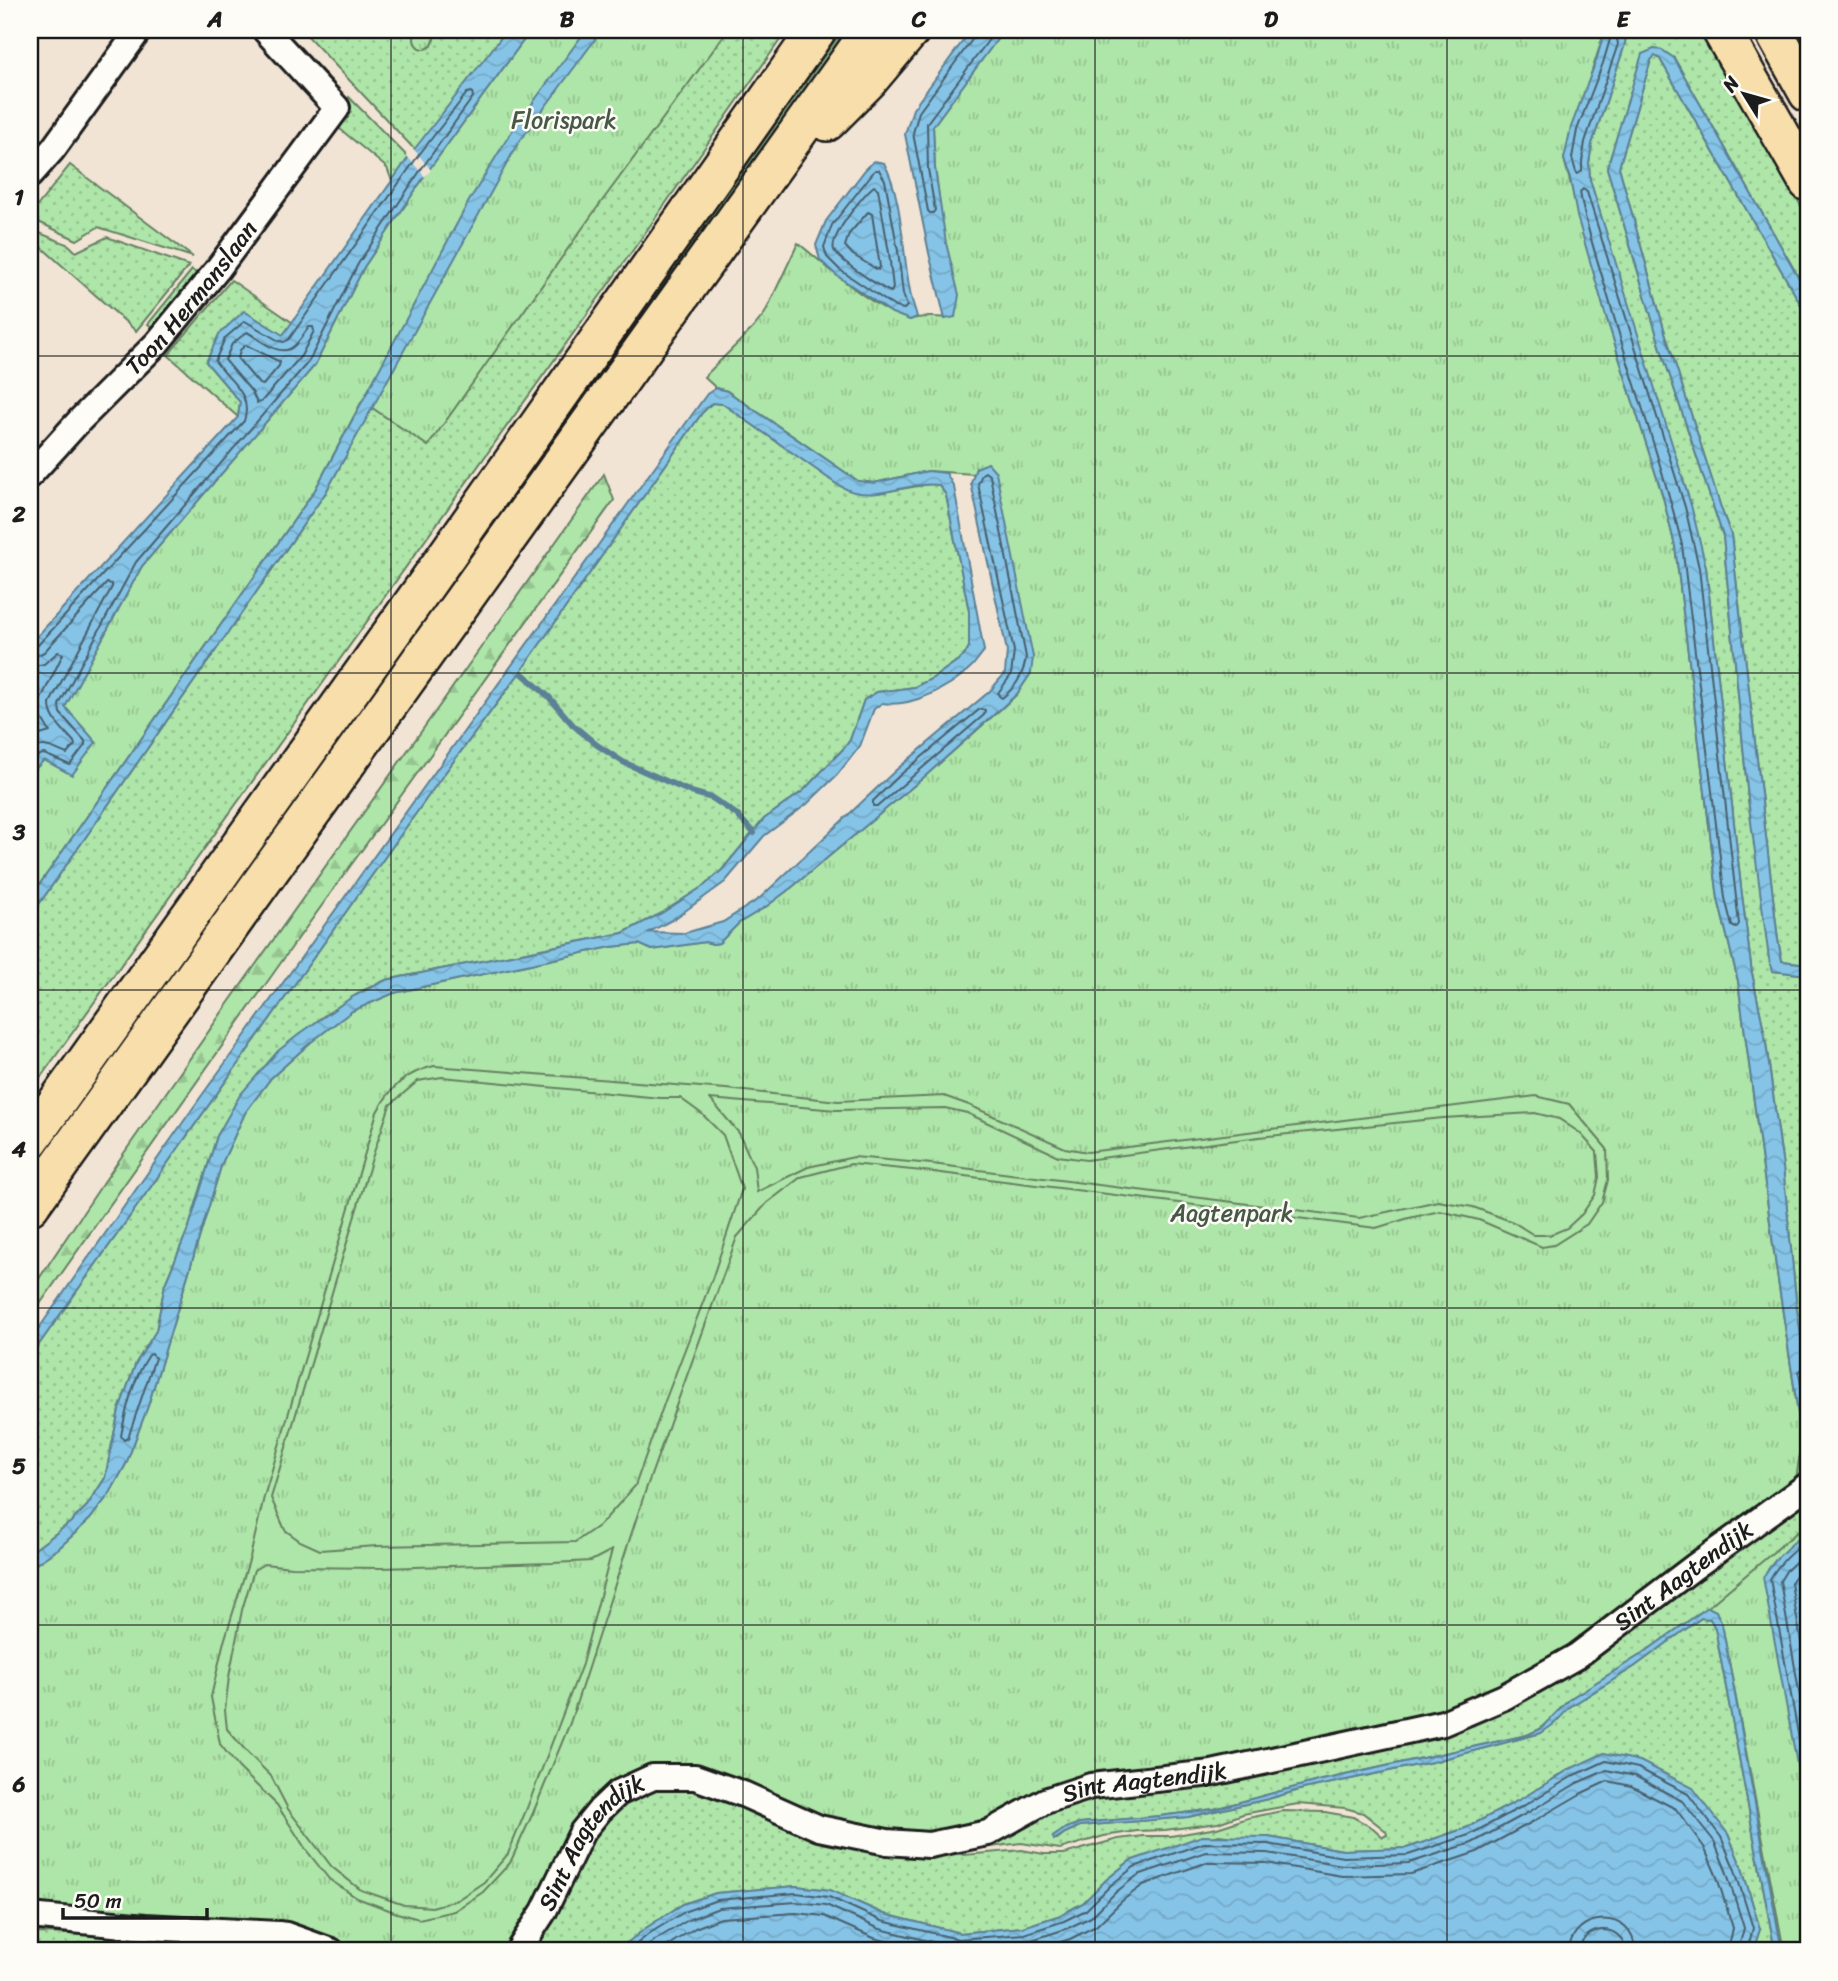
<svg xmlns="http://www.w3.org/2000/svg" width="1838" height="1981" font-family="Sriracha,sans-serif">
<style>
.grass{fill:url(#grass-dots);stroke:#658062;stroke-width:2}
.forest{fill:url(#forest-firs);stroke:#658062;stroke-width:2}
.park{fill:url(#park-tufts);stroke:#658062;stroke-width:2}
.pitch{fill:#aee5a8;stroke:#658062;stroke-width:2;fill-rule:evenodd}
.water{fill:url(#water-waves);stroke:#5c8196;stroke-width:2}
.pier{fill:#f1e4d5}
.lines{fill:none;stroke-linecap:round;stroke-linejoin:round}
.shore{stroke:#465f6d;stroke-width:2}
.stream{stroke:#5c8196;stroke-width:6}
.minor-casing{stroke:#1c1c1c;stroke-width:30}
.highway-casing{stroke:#1c1c1c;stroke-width:42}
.minor{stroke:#fdfcf7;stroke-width:24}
.highway{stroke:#f8deab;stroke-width:37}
.grid{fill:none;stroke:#1c1c1c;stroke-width:2;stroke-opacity:0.55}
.labels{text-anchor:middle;stroke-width:5;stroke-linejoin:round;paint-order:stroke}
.park-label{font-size:24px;fill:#485846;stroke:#fdfcf7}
.street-label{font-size:24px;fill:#1c1c1c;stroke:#fdfcf7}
.neatline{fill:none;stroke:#1c1c1c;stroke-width:2.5}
.grid-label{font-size:23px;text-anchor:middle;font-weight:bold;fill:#1c1c1c}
</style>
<defs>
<pattern id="grass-dots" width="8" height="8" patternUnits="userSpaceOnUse" patternTransform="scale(1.75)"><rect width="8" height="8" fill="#aee5a8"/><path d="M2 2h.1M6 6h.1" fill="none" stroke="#95c490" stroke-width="1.8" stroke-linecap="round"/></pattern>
<pattern id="forest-firs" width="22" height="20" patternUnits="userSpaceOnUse" patternTransform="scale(1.75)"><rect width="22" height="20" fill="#aee5a8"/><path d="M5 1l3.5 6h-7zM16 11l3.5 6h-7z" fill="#95c490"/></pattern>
<pattern id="park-tufts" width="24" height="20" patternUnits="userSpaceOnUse" patternTransform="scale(1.75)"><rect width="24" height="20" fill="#aee5a8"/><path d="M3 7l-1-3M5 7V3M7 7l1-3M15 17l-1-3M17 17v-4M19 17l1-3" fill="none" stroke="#95c490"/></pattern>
<pattern id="water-waves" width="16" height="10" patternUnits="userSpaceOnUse" patternTransform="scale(1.75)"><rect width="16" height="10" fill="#86c4e7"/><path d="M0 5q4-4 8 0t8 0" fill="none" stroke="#73a8c6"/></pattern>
</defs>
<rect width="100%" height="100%" fill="#f1e4d5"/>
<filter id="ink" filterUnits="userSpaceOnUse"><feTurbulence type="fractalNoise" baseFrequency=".0143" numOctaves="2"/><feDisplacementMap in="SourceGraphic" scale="14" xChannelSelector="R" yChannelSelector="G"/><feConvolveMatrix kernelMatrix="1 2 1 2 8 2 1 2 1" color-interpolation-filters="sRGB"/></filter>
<g filter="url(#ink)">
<g class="grass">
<path d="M276 30H284L339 89 335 92Z"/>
<path d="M302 30H507L415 150Z"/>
<path d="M602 30H787L633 250 30 1092V917L326 492 416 327Z"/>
<path d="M843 30H851L30 1178V1171L43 1151Z"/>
<path d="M1626 30H1700L1808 218V294L1674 58 1654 49 1607 168 1662 352 1723 536 1748 799 1773 971 1808 975V1383L1797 1310 1783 1167 1765 1036 1752 973 1741 887 1706 567 1590 180 1589 163 1592 144 1625 44Z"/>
<path d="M1792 30H1808V58Z"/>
<path d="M1655 55 1660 59 1808 317V964L1782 961 1778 940 1731 535 1721 508 1664 329 1619 167 1651 60Z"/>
<path d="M349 97 409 158 392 181 387 168 334 124 340 107Z"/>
<path d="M70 165 193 257 98 227 77 240 30 218V215Z"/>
<path d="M30 229 69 245 76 252 107 237 189 266 136 331 30 237Z"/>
<path d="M192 270 201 277 157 331 148 324Z"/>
<path d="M231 280 293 323 283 335 206 362 240 402 238 417 168 355Z"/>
<path d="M712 403 723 404 789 450 877 493 930 484 939 485 946 495 969 611V647L964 656 933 678 915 687 877 692 864 700 850 740 845 747 803 791 764 819 722 870 705 885 662 913 623 933 386 980 364 990 325 1015 279 1051 217 1136 189 1227 165 1284 156 1331 136 1363 119 1410 105 1478 87 1506 71 1522 30 1553V1357L441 778 521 671 702 413Z"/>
<path d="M1802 1439H1808V1479L1796 1480Z"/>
<path d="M1808 1494V1951H1782L1722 1625 1708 1607 1642 1654 1571 1698 1540 1729 1527 1735 1318 1781 1214 1809 1160 1816 1080 1823 1066 1828 1053 1837 1057 1839 1065 1833 1080 1826 1188 1817 1268 1799 1303 1789 1432 1762 1541 1733 1571 1706 1634 1667 1701 1618 1711 1619 1715 1628 1775 1951H1753L1760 1929 1742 1868 1728 1834 1570 1769 1521 1799 1466 1828 1407 1848 1343 1850 1268 1837H1234L1219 1835 1162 1851 1130 1861 1106 1880 1083 1903 1061 1915 1023 1927 960 1933 884 1914 830 1890 796 1886 716 1893 683 1904 646 1928 617 1951H528L584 1845 633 1791 697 1784 964 1855 1022 1850 1044 1854H1064L1118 1839 1143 1836H1171L1217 1828 1248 1818 1282 1811 1325 1812 1353 1817 1373 1828 1383 1837 1387 1835 1386 1831 1363 1813 1345 1808 1298 1804 1243 1814 1218 1823 1165 1830 1137 1831 1104 1836 1060 1849 1021 1843 976 1849 967 1848 1038 1811 1709 1570 1728 1558 1740 1547Z"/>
<path d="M30 1933 264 1938 315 1951H30Z"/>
</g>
<path class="forest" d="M604 474 614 500 292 947 30 1318V1292L99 1189 227 1005Z"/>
<g class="park">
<circle cx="424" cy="39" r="10"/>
<path d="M531 30H728L594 212 428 446 362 401 315 490 30 898V774L44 760 96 743 65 707 142 566 315 365 364 267 428 171Z"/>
<path d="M1004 30H1605L1564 159 1605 313 1663 497 1675 546 1718 899 1738 981 1776 1267 1802 1439 1796 1480 1775 1492 1766 1507 1580 1643 1462 1706 1387 1724 1222 1761 1093 1775 1063 1781 983 1823 932 1835 889 1834 646 1769 626 1775 613 1783 583 1810 559 1864 507 1951H352L337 1942 280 1923 172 1916 30 1903V1568L59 1548 90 1519 110 1493 126 1464 148 1406 222 1163 245 1113 271 1078 311 1042 352 1011 394 993 611 947 639 944 652 950 705 942 713 944 719 943 739 923 767 906 791 888 923 778 1002 708 1017 694 1031 673 976 468 974 474 928 471 874 483 858 481 727 391 716 388 704 377 753 328 765 313 798 243C833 271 867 305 910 320 924 314 941 319 955 317L935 168 933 126Z"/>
<path d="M1808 1523V1951H1784L1723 1630 1708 1607Z"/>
</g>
<path class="pitch" d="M434 1066 726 1089 838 1101 944 1096 969 1105 1065 1148 1088 1152 1536 1096 1569 1104 1607 1149 1608 1180 1602 1202 1587 1224 1554 1245 1542 1247 1479 1220 1440 1211 1409 1218 1376 1228 933 1172 851 1164 801 1177 767 1203 737 1237 645 1492 570 1723 533 1813 510 1863 483 1892 454 1911 419 1919 397 1913 357 1898 329 1879 307 1851 277 1805 239 1768 220 1744 211 1697 223 1645 250 1557 264 1497 377 1112C391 1086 406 1073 434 1066ZM442 1077 660 1098H680L702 1114 723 1135 742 1189 712 1279 665 1401 635 1486 601 1524 575 1542 377 1546 320 1550 300 1541 285 1530 271 1498 372 1158 390 1105 418 1081ZM710 1099 836 1110 945 1108 967 1113 1058 1156 1086 1160 1259 1137 1443 1118 1535 1113 1559 1119 1580 1133 1597 1152 1599 1177 1595 1195 1582 1214 1567 1228 1550 1235H1534L1513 1222 1473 1207 1438 1201 1359 1218 932 1164 854 1157 808 1167 757 1192 754 1167 739 1133ZM612 1550 582 1664 527 1808 508 1854 484 1882 457 1900 432 1907 404 1905 361 1890 332 1867 288 1809 271 1776 247 1752 227 1729 225 1710 229 1677 242 1610 254 1570 264 1564 292 1567 381 1568 553 1563 591 1561Z"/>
<g class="water">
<path d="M507 30H531L428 171 364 267 315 365 142 566 65 707 96 742 72 775 44 760 30 774V641L31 642 41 632 238 417 240 402 206 362 219 334 244 311 283 335 413 151Z"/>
<path d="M586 30H602L517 145 326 492 30 917V898L315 490 469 201 510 134Z"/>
<path d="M971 30H1004L933 126 935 169 946 243 959 295 955 317 945 319 929 253 905 134 913 109Z"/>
<path d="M1605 30H1626L1625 44 1592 144 1589 163 1590 180 1691 505 1706 567 1741 887 1752 973 1765 1036 1783 1167 1797 1310 1808 1383V1439H1802L1776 1267 1738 981 1718 899 1675 546 1663 497 1605 313 1577 216 1570 178 1564 159 1571 127 1596 61Z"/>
<path d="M1654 49 1662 50 1674 58 1808 294V317L1660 59 1655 56 1651 60 1619 167 1664 329 1721 508 1731 535 1778 940 1782 961 1808 964V975L1773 971 1769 959 1748 799 1723 536 1662 352 1607 168 1642 54Z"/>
<path d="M874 161 884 163C903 198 902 251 910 291 911 300 915 308 917 317L910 320 892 313 836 275 820 260 816 245 826 221 865 170Z"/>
<path d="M716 388 727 391 858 481 874 483 928 471 946 473 954 487 984 651C979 657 975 664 969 669 949 688 910 708 882 703L874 709 860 746 837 775 807 804 764 836 725 882 674 919 649 932 685 933 723 922 760 898 896 770 990 691 1005 673 1007 651 971 483 976 468 988 463 996 472 1033 657 1031 673 1017 694 923 778 791 888 767 906 739 923 719 943 713 944 705 942 652 950 639 944 611 947 394 993 352 1011 311 1042 271 1078 245 1113 222 1163 148 1406 126 1464 110 1493 90 1519 59 1548 30 1568V1553L71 1522 87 1506 105 1478 119 1410 136 1363 156 1331 165 1284 189 1227 217 1136 240 1095 278 1051 302 1032 352 997 386 980 623 933 662 913 705 885 722 870 764 819 803 791 845 747 850 740 864 700 877 692 915 687 933 678 964 656 969 647V611L946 495 939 485C911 481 882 499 854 492 848 491 843 487 838 485L723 404 712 403 702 413 521 671 441 778 30 1357V1341L200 1098 707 394Z"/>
<path d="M1808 1532V1825L1763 1577C1775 1558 1789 1544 1808 1532Z"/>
<path d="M1708 1607 1716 1611 1722 1624 1782 1951H1775L1715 1628 1710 1619 1701 1618 1634 1667 1571 1706 1554 1724 1541 1733 1432 1762 1303 1789 1268 1799 1188 1817 1080 1826 1065 1833 1054 1840 1053 1837 1066 1828 1080 1823 1160 1816 1214 1809 1318 1781 1527 1735 1541 1729 1571 1698 1642 1654Z"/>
<path d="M1604 1753 1640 1761 1693 1788 1728 1834 1742 1868 1760 1929 1753 1951H1610L1608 1946 1577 1951H617L646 1928 683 1904 716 1893 796 1886 830 1890 884 1914 960 1933 1023 1927 1061 1915 1083 1903 1106 1880 1130 1861 1202 1836 1268 1837 1343 1850 1407 1848 1466 1828 1521 1799 1570 1769Z"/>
</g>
<path class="pier" d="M412 147 431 170 425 177 406 155Z"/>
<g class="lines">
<g class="shore">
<path d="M976 30 974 37 919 112 913 133 928 211 930 213H933L935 210 928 169 927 123 996 30"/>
<path d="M1611 30 1613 34 1611 36 1603 63 1577 130 1572 158 1576 172 1578 174 1582 171V162L1585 142 1618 44 1616 34 1619 30"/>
<path d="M875 170H879L885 180 898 251 903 294 907 306 904 309 895 307 840 270 827 257 824 247 832 225Z"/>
<path d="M874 186 878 189 889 253 893 288 891 292C881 288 837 259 834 250 829 237 864 194 874 186Z"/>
<path d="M1583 189 1587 192 1685 507 1699 568 1739 924 1736 928 1732 926 1725 898 1682 545C1661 457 1629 373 1605 286 1596 255 1585 224 1580 192Z"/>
<path d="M868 212 872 214 880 267 878 270 853 255 845 246 849 234Z"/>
<path d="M309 327H313L314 331 301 356 261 402 257 403 252 392 225 360 232 344 247 332C260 339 280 359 294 346 300 341 304 333 309 327Z"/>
<path d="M246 345 280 362 279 366 263 385 259 384 238 359 240 350Z"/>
<path d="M985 472 990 476 1026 657C1024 674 1015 688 1002 698L999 696 998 693 1011 675 1014 651 978 484 982 474Z"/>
<path d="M30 648 38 645 244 421C253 394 230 382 215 361L225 338 245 321 279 341 284 342 289 339 418 156 467 93 472 92 473 97 422 168 358 264 309 361 136 562 59 705 60 713 85 741V745L70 765 44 754 39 755 30 764"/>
<path d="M30 657 38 655 44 652 107 583 112 584V587L50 703C49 719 64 730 74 742L75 745 67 754C53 749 43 740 30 752"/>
<path d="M30 667 44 664 58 652 63 654 39 703 41 717 50 732 30 738"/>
<path d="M980 709 985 710 984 715 878 806H873V801L900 775Z"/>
<path d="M152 1354 155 1358 128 1438 124 1440 121 1436C126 1409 133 1379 149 1355Z"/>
<path d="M1808 1369H1802L1799 1372 1808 1431"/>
<path d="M1808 1540C1793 1550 1779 1563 1770 1579L1808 1789"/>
<path d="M1808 1550 1786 1571 1780 1581 1808 1743"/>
<path d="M1808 1563 1794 1578 1791 1583 1808 1683"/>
<path d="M628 1951 650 1933 686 1911 717 1900 796 1893 829 1897 882 1921 958 1939 1024 1934 1064 1921 1086 1910 1111 1885 1134 1867 1204 1843 1268 1844 1343 1857 1408 1855 1469 1835 1525 1805 1573 1776 1606 1761 1638 1768 1688 1794 1721 1837 1735 1870 1753 1928 1747 1951"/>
<path d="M642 1951 655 1940 690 1919 719 1908 796 1902 826 1905 880 1929 957 1948 1025 1942 1066 1929 1091 1917 1116 1892 1138 1875 1206 1852 1267 1853 1343 1865 1409 1863 1472 1843 1529 1812 1577 1783 1607 1770 1635 1776 1682 1801 1714 1841 1727 1873 1744 1928 1738 1951"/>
<path d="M659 1951 695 1928 721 1918 796 1913 824 1916 874 1938 926 1951"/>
<path d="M1032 1951 1070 1939 1096 1926 1123 1900 1143 1885 1208 1862 1266 1863 1342 1876 1411 1874 1477 1852 1534 1821 1582 1793 1608 1781 1631 1786 1676 1809 1704 1847 1717 1877 1733 1928 1728 1951"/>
<path d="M1569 1951C1571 1911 1634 1907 1635 1951"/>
<path d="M1580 1951C1581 1925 1623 1921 1625 1951"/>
</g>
<path class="stream" d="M523 674 549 697 573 725 597 745 623 762 691 792 712 798 736 814 754 833"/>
<defs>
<g id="minor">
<path d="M30 175 53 149 139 30"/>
<path id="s1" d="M30 475 80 420 157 343 217 270 337 108 265 30"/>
<path d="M30 1916 145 1927 278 1934 286 1935 331 1951"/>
<path id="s2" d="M518 1951 544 1911 582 1832 600 1810 618 1793 653 1777H695L743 1794 819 1828 887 1842 929 1845 988 1833 1045 1801 1091 1786 1212 1773 1443 1723 1504 1697 1577 1656 1694 1567 1808 1485"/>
</g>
<g id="highway">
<path d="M1721 30 1808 182"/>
<path d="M1773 30 1808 93"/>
<path d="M827 122 868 81 911 30"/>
<path d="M30 1140 425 586 817 30"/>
<path d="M30 1206 871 30"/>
</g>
</defs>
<use href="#minor" class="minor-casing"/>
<use href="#highway" class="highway-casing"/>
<use href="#minor" class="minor"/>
<use href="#highway" class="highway"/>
</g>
</g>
<path class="grid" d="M391 30V1951M743 30V1951M1095 30V1951M1447 30V1951M30 356H1808M30 673H1808M30 990H1808M30 1308H1808M30 1625H1808"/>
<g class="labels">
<g class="park-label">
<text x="564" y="128">Florispark</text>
<text x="1232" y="1221">Aagtenpark</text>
</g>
<g class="street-label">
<text dy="8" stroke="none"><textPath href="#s1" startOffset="240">Toon Hermanslaan</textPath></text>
<text dy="8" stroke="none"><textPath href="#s2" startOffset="1330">Sint Aagtendijk</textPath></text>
<text dy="8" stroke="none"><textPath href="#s2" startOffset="742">Sint Aagtendijk</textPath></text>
<text dy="8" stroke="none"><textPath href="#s2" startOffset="133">Sint Aagtendijk</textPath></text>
</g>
</g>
<rect width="1838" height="1981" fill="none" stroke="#fdfcf7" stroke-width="77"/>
<g transform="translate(1744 94) rotate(307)" stroke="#fdfcf7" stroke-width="5" paint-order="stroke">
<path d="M0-5L12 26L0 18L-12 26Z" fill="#1c1c1c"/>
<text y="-10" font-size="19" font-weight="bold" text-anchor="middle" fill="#1c1c1c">N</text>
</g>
<path d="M63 1908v10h144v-10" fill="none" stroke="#1c1c1c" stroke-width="3.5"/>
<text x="74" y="1908" font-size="21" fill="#1c1c1c" stroke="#fdfcf7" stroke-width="5" paint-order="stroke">50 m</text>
<rect x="38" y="38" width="1762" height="1904" class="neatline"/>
<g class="grid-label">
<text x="215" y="27">A</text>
<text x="567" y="27">B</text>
<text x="919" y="27">C</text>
<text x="1271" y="27">D</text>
<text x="1623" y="27">E</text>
<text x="19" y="205">1</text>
<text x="19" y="522">2</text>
<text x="19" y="840">3</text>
<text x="19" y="1157">4</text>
<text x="19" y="1474">5</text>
<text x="19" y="1792">6</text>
</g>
</svg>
